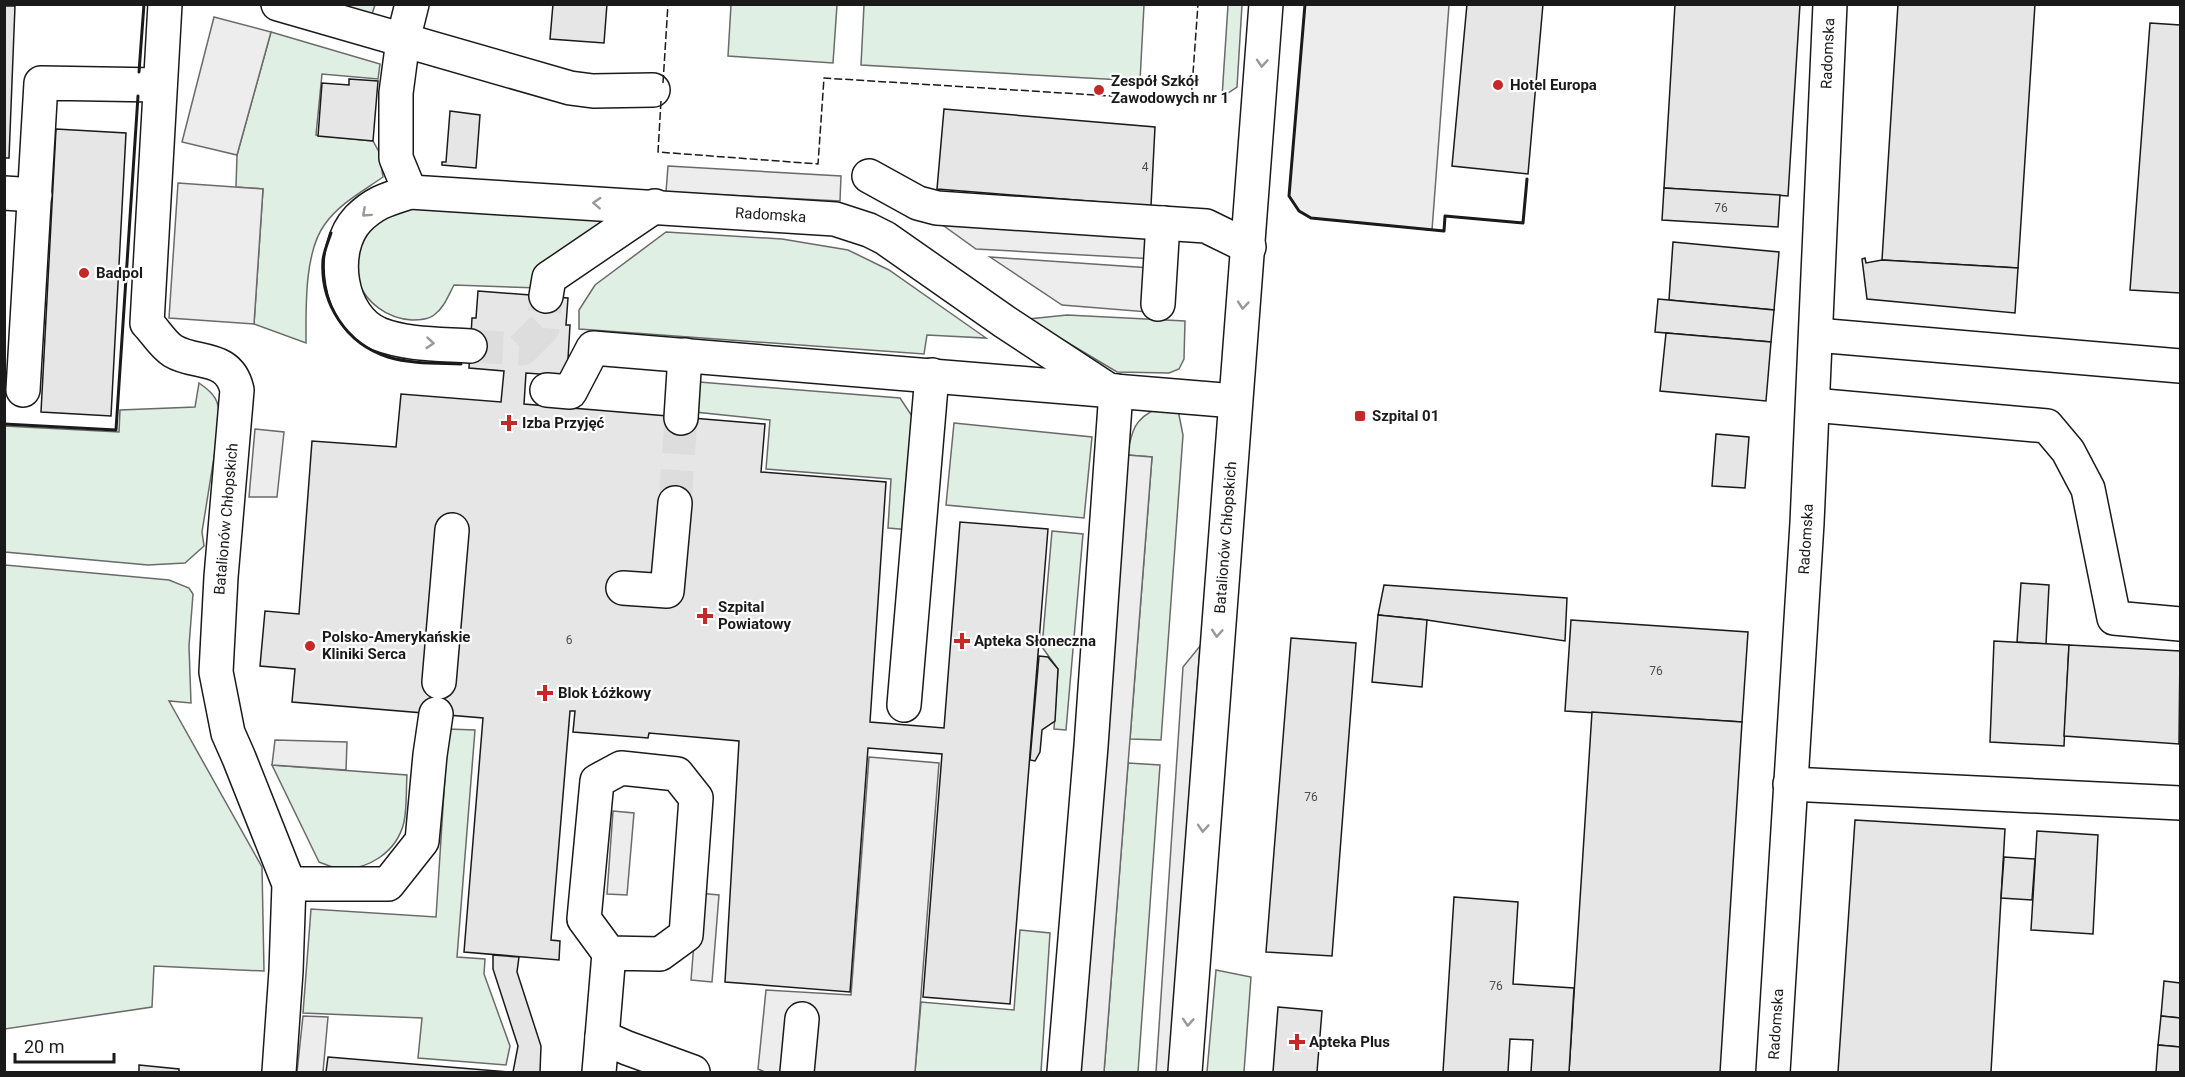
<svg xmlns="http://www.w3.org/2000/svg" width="2185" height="1077" font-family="Roboto,sans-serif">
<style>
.green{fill:#e0efe3;stroke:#6a6a6a;stroke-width:1.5}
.parking{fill:#ededed;stroke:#6a6a6a;stroke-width:1.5}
.building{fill:#e6e6e6;stroke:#1a1a1a;stroke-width:1.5}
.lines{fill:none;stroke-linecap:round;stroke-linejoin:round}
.minor-tunnel{stroke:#ddd;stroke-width:33;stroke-dasharray:33 16;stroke-linecap:butt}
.minor-casing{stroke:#1a1a1a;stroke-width:36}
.minor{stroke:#fff;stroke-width:33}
.fence{stroke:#1a1a1a;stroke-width:1.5;stroke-dasharray:8 3;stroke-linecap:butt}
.wall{stroke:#1a1a1a;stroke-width:3}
.oneway{stroke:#989898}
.poi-dot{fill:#c62828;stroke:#fff;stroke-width:2}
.labels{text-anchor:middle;stroke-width:4.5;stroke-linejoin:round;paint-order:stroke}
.number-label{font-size:12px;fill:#4d4d4d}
.street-label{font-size:15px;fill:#1a1a1a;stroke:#fff}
.poi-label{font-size:15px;font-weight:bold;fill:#1a1a1a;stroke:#fff;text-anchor:start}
</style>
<rect width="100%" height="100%" fill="#fff"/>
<g class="green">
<path d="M325 5H375L371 17Z"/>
<path d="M731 5H837L833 63 728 56Z"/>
<path d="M864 5H1144L1140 81 861 65Z"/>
<path d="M1228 5H1242L1237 87 1222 97Z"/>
<path d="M271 32 380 64 378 79 322 74 316 135 373 141 379 152 383 177C363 191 339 204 325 224 304 252 306 309 306 343L254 324 263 189 236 187 237 155Z"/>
<path d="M418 206 601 219 604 229 539 288 454 285C448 296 444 308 434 315 428 320 419 320 412 320 360 317 333 254 374 220 382 214 407 209 418 206Z"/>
<path d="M666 232 782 239 848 250 889 270 986 338 927 335 924 354 579 329V310L595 285Z"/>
<path d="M1067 315 1185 321 1184 359 1179 369 1169 373 1117 372 1028 319Z"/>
<path d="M699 382 900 398 918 425 911 530 888 528 891 479 766 469 770 420 695 412Z"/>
<path d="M199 383C215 394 219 400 220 420L202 532 204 546 185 563 148 565 5 552 4 426 119 432 120 410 195 407Z"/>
<path d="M1158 408 1178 410 1183 435 1161 740 1130 739 1152 457 1127 455C1132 430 1134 419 1158 408Z"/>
<path d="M954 423 1092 437 1084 518 946 505Z"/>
<path d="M1052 531 1083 534 1066 730 1054 729 1058 669 1042 647Z"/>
<path d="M5 565 169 580 189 588 193 594 189 646 191 703 169 701 262 867 264 971 154 966 152 1007 5 1029Z"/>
<path d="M448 729 475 730 457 957 485 959 484 974 510 1046 506 1065 418 1058 422 1018 303 1013 311 909 436 917Z"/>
<path d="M1128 763 1160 765 1138 1072H1104Z"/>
<path d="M272 765 407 775C406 790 407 808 404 822 397 852 367 872 337 868 331 867 325 864 319 862Z"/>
<path d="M1020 930 1050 933 1041 1072H915L921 1002 1014 1010Z"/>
<path d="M1216 970 1251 977 1244 1072H1207Z"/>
</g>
<g class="parking">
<path d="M1305 5H1449L1432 230 1311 218 1299 211 1289 196Z"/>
<path d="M214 17 271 32 237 155 182 142Z"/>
<path d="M668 166 841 176 840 201 666 192Z"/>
<path d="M178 183 263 189 254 324 169 318Z"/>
<path d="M937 221 1156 239 1155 259 976 249Z"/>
<path d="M990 257 1151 268 1148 312 1062 305Z"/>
<path d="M255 429 284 432 277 497H249Z"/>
<path d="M1127 455 1152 457 1104 1072H1079Z"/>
<path d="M1200 646 1169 1072H1156L1183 667Z"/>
<path d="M275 740 347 742 346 770 272 765Z"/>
<path d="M869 757 939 763 915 1072H765L758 1069 766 990 851 995Z"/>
<path d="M613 811 634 813 627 895 607 894Z"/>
<path d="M698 893 719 895 712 982 691 980Z"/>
<path d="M303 1016 328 1017 323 1072H297Z"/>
</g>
<g class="building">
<path d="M553 4H607L604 43 550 39Z"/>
<path d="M1467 4H1543L1528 174 1452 166Z"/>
<path d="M1675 4H1800L1788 196 1664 188Z"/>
<path d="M1898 4H2035L2018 268 1882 260Z"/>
<path d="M4 6H15L9 158H4Z"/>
<path d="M2150 23 2180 25V293L2130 290Z"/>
<path d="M349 79 378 81 373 141 318 136 322 83 349 85Z"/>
<path d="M944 109 1155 127 1151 206 937 189Z"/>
<path d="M450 111 480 115 476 168 442 165V162H446Z"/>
<path d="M56 129 126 133 111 416 41 412Z"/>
<path d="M1664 188 1780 195 1778 227 1662 220Z"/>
<path d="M1673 242 1779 252 1774 310 1669 300Z"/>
<path d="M1865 258 1866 263 1882 260 2018 268 2015 313 1867 299 1862 259Z"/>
<path d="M478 291 568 298 566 325H570L567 376 526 373 524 404 765 424 761 472 886 482 870 722 944 728 960 522 1048 529 1010 1004 923 997 942 754 868 748 850 992 725 982 739 741 649 733 648 738 573 732 575 711H570L551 940 560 941 559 960 464 952 483 718 292 702 295 669 260 666 265 611 299 614 312 441 396 447 401 394 501 402 504 371 469 368 472 318H476Z"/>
<path d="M1658 299 1774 310 1771 342 1655 332Z"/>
<path d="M1666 333 1771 342 1766 401 1660 391Z"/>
<path d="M1716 434 1749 437 1745 488 1712 486Z"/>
<path d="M2021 583 2049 585 2046 644 2017 642Z"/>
<path d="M1384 585 1567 598 1565 641 1427 620 1378 615Z"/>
<path d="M1378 615 1427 620 1422 687 1372 682Z"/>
<path d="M1571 620 1748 632 1742 722 1565 711Z"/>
<path d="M1291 638 1356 643 1332 956 1266 952Z"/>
<path d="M1994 641 2069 645 2064 746 1990 742Z"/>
<path d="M2069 645 2180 651 2179 744 2064 736Z"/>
<path d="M1039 656 1048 657 1058 669 1055 721 1042 730 1040 752 1035 761 1030 760Z"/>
<path d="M1592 712 1742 722 1720 1072H1569Z"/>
<path d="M1855 820 2005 829 1991 1072H1838Z"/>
<path d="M2037 831 2098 835 2093 934 2031 930Z"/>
<path d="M2004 857 2035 859 2032 900 2001 898Z"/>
<path d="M1454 897 1518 902 1513 984 1574 988 1569 1072H1531L1533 1040 1510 1039 1508 1072H1443Z"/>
<path d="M493 955 519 957 517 972 541 1046 540 1072H513L518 1046 493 969Z"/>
<path d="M2164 981 2180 983V1018L2161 1016Z"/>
<path d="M1278 1007 1322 1011 1317 1072H1273Z"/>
<path d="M2161 1016 2180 1018V1047L2158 1045Z"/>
<path d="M2158 1045 2180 1047V1072H2156Z"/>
<path d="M328 1057 509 1072H326Z"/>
<path d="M139 1065 179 1069V1072H139Z"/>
</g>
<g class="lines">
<g class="minor-tunnel">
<path d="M470 346 522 349 543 328 546 296"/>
<path d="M675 503 681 418"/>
</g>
<defs>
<g id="minor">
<path d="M165 4 147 323C155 331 163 345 173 351 196 365 229 354 237 390L221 577 216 672 228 733 239 758 289 884 286 971 279 1072"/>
<path d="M278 4 570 88 593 91 653 90"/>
<path d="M869 176 918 203 937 208 1206 226 1249 247"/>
<path d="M410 192 396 158V93L403 40 412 4"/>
<path d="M4 193 35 195"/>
<path d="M546 296 549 278 655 206"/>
<path d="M1158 304 1163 223"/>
<path d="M1816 335 2180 366"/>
<path id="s1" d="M470 346C441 344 407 345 379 334 339 317 329 250 358 219 375 202 388 199 410 192L835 219 869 230 885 238 1005 322 1107 389"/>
<path d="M23 390 41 83 160 85"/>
<path d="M547 390 570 392 593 348 1235 401"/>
<path d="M1813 405 2047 426 2068 451 2088 489 2114 618 2180 624"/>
<path d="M681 418 685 355"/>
<path d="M623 588 667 591 675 503"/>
<path d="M439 682 452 530"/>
<path d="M904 705 932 375"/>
<path d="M1790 784 2180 803"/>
<path d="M289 884H388L422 841 430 755 436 714"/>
<path d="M602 1037 609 953 660 954 686 935 696 798 677 774 621 768 597 781 584 919 609 953"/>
<path d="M599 1072 602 1037 627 1048 693 1072"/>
<path d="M797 1072 802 1019"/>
<path d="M1064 1072 1091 746 1116 391"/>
<path id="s2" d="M1185 1072 1266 4"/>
<path id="s3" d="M1773 1072 1807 523 1830 4"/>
</g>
</defs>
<use href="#minor" class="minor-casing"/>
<use href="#minor" class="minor"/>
<g class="fence">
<path d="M663 83 668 4"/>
<path d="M661 101 658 152 818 164 824 78 1191 101 1198 4"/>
</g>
<g class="wall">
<path d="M1305 4 1289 196 1299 211 1311 218 1444 231 1445 216 1523 223 1527 179"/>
<path d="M139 72 144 4"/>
<path d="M331 233C328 242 324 251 323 260 320 303 346 344 388 357 411 364 437 363 461 364"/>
<path d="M4 424 116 430 138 96"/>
</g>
</g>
<defs><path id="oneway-chevron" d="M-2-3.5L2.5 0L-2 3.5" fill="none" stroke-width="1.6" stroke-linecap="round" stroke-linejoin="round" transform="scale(1.5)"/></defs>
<g class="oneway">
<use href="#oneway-chevron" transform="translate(1262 63) rotate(94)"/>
<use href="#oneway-chevron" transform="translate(597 203) rotate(-177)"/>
<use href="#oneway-chevron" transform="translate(366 213) rotate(138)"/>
<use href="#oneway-chevron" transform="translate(1243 305) rotate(95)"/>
<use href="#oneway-chevron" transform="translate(430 343) rotate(5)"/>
<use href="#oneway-chevron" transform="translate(1217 633) rotate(94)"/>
<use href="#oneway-chevron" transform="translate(1203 828) rotate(94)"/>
<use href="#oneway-chevron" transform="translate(1188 1022) rotate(94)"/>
</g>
<g class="poi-dot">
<circle cx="1498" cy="85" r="6"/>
<circle cx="1099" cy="90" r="6"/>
<circle cx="84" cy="273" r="6"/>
<rect x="1354" y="410" width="12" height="12" rx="3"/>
<path d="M506 414h6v6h6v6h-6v6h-6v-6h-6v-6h6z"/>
<path d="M702 607h6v6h6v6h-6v6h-6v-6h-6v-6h6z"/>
<path d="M959 632h6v6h6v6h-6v6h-6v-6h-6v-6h6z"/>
<circle cx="310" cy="646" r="6"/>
<path d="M542 684h6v6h6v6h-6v6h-6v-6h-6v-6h6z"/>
<path d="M1294 1033h6v6h6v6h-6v6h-6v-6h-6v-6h6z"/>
</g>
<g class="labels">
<g class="number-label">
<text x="1145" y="171">4</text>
<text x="1721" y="212">76</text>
<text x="569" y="644">6</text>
<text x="1656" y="675">76</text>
<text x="1311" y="801">76</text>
<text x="1496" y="990">76</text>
</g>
<g class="street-label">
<text dy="5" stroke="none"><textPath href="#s3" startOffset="1020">Radomska</textPath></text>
<text dy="5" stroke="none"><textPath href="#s1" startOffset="646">Radomska</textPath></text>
<text transform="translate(226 519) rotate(-85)" y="5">Batalionów Chłopskich</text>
<text dy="5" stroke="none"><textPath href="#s2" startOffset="536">Batalionów Chłopskich</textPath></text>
<text dy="5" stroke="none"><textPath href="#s3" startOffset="534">Radomska</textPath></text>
<text dy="5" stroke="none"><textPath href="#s3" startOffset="48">Radomska</textPath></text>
</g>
<g class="poi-label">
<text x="1111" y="86">Zespół Szkół<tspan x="1111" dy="17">Zawodowych nr 1</tspan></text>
<text x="1510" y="90">Hotel Europa</text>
<text x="96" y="278">Badpol</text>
<text x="1372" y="421">Szpital 01</text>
<text x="522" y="428">Izba Przyjęć</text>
<text x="718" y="612">Szpital<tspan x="718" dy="17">Powiatowy</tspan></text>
<text x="322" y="642">Polsko-Amerykańskie<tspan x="322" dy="17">Kliniki Serca</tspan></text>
<text x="974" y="646">Apteka Słoneczna</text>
<text x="558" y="698">Blok Łóżkowy</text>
<text x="1309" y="1047">Apteka Plus</text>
</g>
</g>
<rect width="2185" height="1077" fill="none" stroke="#1a1a1a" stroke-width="12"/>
<path d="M15 1053v9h99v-9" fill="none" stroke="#1a1a1a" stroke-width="3"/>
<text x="24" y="1053" font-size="18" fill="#1a1a1a" stroke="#ffffff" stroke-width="4.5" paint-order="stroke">20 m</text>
</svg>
